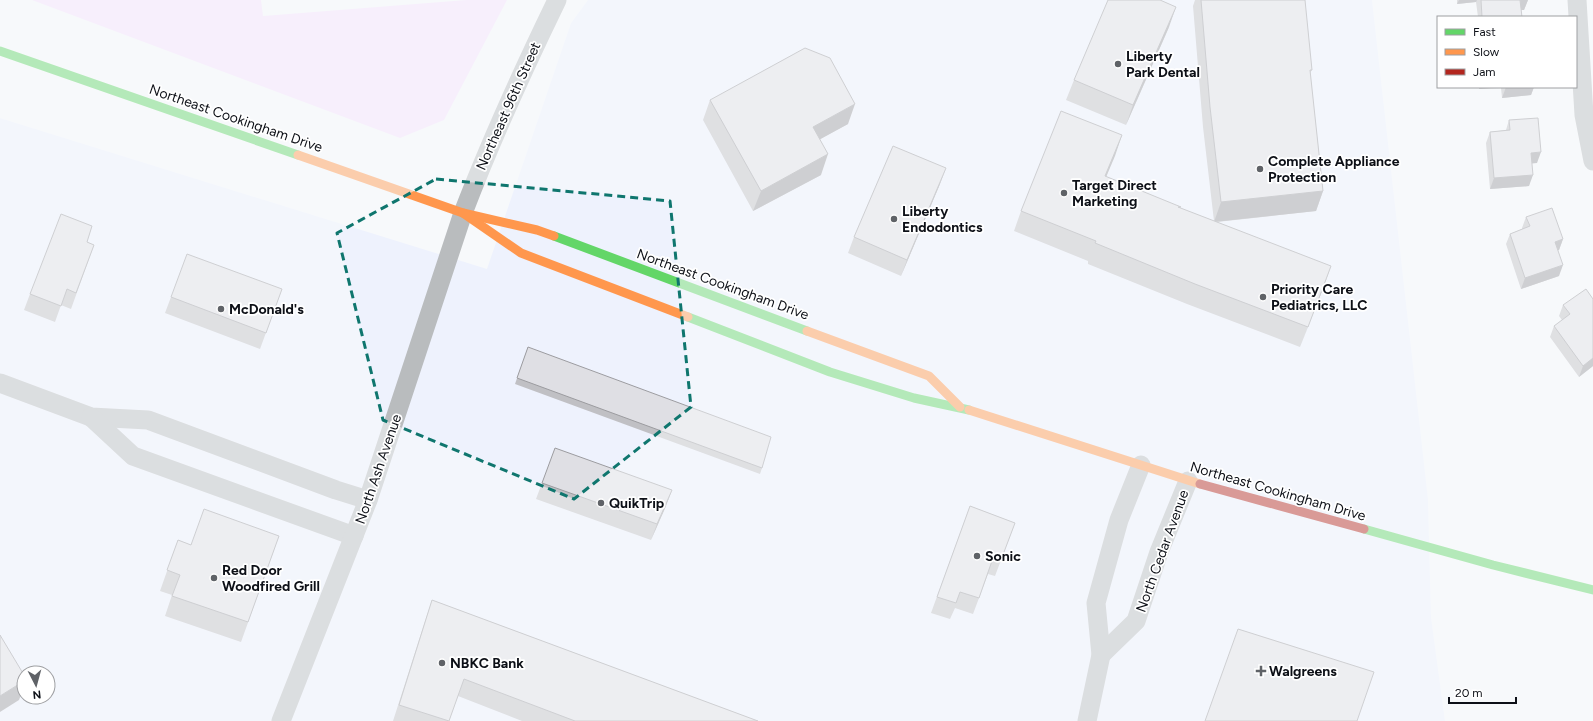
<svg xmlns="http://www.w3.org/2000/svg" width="1593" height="721" font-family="Figtree,sans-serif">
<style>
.built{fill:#eef2fd;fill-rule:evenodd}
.green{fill:#f7e3fc}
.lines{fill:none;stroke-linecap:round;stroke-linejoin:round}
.street{stroke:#b9bcbe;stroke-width:19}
.fast{stroke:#63d668;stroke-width:9}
.slow{stroke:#ff974d;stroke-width:9}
.jam{stroke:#b3261e;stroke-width:9}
.wall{fill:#c0c0c4}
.shaded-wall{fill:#9c9ca0}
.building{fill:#dfdfe4;stroke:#9c9ca0}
.marked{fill:none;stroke:#0f766e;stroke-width:3;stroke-dasharray:8 5;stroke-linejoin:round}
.poi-dot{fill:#5f6267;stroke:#fff;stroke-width:1.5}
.labels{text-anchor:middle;stroke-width:3.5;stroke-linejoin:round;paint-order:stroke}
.poi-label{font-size:14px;font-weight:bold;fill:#0d1017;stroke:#fff;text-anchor:start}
.street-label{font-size:14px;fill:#0d1017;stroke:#fff}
</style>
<rect width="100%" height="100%" fill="#f7f9fb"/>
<path class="built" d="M588 0H1372L1428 499 1431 617 1445 721H0V118L487 269 571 23ZM24 673H48V697H24Z"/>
<path class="green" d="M32 0H261L263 16 466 0H507L444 120 400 138Z"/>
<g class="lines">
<g class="street">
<path d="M1577 0 1584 115 1593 161"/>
<path d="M0 383 91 417 148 420 336 490 368 500"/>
<path d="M91 417 133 456 354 536"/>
<path d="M1101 655 1136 621 1159 552 1188 481"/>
<path d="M281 721 368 500 463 213C491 140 523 70 557 0"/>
<path d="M1087 721 1101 655 1096 603 1119 520 1141 465"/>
</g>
<g class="fast">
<path d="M0 51 298 155"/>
<path d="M554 236 807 331"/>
<path d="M688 317 830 372 914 398 969 410"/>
<path d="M1364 529 1493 565 1593 590"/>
</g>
<g class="slow">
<path d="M298 155 463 213 537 230 554 236"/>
<path d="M463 213 521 253 688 317"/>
<path d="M807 331 929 376 960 407"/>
<path d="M969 410 1200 484"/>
</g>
<path class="jam" d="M1200 484 1364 529"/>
</g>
<g class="wall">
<path d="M1195 0H1201L1312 70 1310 73 1323 191 1316 211 1217 222 1324 286 1300 347 1187 304 1088 264V261L1014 231 1021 211 1122 135 1106 177 1180 208 1214 221 1203 127 1193 6Z"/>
<path d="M1457 0H1528L1524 10H1521L1522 17H1478L1476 2 1457 4Z"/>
<path d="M1169 27 1126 125 1066 100 1074 80Z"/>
<path d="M1479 87H1534L1531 95 1502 98 1501 88 1479 89Z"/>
<path d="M710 100 848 124 820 139 821 175 753 211 703 120Z"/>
<path d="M1509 120 1537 163H1532L1529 186 1490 189 1486 143 1490 132 1506 130Z"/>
<path d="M940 184 901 276 848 253 854 237Z"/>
<path d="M1526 217 1563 239 1559 250H1558L1559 276 1521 289 1506 244 1510 234 1522 229V228Z"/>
<path d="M87 242 94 245 71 309 61 305 55 322 24 310 30 294Z"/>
<path d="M282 289 260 349 165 313 171 297Z"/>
<path d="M1593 299V366L1579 377 1550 337 1554 326 1562 320 1559 316 1563 305Z"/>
<path d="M528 347 762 468 760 474 515 384Z"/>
<path d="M542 483 666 506 651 540 536 499Z"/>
<path d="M970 506 1015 523 995 576 988 574 973 614 955 608 950 619 931 613Z"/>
<path d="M279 536 241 642 165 616 172 595 160 591 178 540 191 545Z"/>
<path d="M432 600 757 721H763H522L458 696 449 721H393L426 618Z"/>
</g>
<g class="shaded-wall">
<path d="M1459 0H1477L1476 2 1457 4Z"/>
<path d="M1520 0H1528L1524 10H1516Z"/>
<path d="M1176 7 1169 27 1126 125 1133 105Z"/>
<path d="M1480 87H1501L1479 89Z"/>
<path d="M1506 87H1534L1531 95 1502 98Z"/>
<path d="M855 104 848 124 806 147 813 127Z"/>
<path d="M1122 135 1115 156 1098 196 1105 176Z"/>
<path d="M1541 152 1537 163 1527 164 1531 153Z"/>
<path d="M828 154 821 175 753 211 761 191Z"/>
<path d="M946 168 940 184 901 276 907 260Z"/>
<path d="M1533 175 1529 186 1490 189 1494 178Z"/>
<path d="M1323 191 1316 211 1214 222 1221 202Z"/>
<path d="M1563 239 1559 250 1551 253 1555 242Z"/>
<path d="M1563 265 1559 276 1521 289 1525 278Z"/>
<path d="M1331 266 1324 286 1300 347 1308 327Z"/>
<path d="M1593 358V366L1579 377 1583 366Z"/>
<path d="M672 490 666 506 651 540 657 524Z"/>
<path d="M24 681V687L19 700 0 712V696Z"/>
</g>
<g class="building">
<path d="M1108 0H1160L1176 7 1133 105 1074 80Z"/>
<path d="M1201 0H1305L1312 70H1310L1323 191 1221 202 1210 107Z"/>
<path d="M1481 0H1520L1522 17H1482Z"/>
<path d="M805 48 830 58 855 104 813 127 828 154 761 191 710 100Z"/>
<path d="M1061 111 1122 135 1105 176 1181 207H1178L1331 266 1308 327 1195 284 1095 243 1096 241 1021 211Z"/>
<path d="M1538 118 1541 152 1531 153 1533 175 1494 178 1490 132 1510 130 1509 120Z"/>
<path d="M893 146 946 168 907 260 854 237Z"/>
<path d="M1552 208 1563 239 1555 242 1563 265 1525 278 1510 234 1530 226 1526 217Z"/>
<path d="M61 214 92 226 87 242 94 245 76 293 67 289 61 306 30 294Z"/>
<path d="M187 254 282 289 266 333 171 297Z"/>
<path d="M1586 289 1593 299V358L1583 366 1554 326 1570 314 1563 305Z"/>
<path d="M528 347 771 437 762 468 517 378Z"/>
<path d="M555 448 672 490 657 524 542 483Z"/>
<path d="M970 506 1015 523 1001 560 993 558 979 598 960 592 956 603 937 597Z"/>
<path d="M204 509 279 536 248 622 172 596 180 575 167 570 178 540 191 545Z"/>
<path d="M432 600 758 721H575L464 679 449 721 399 705Z"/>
<path d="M1238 629 1374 672 1357 721H1205Z"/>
<path d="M0 635 24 675V681L0 696Z"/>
</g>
<path d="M0 0H1593V721H0ZM436 179 670 201 691 407 574 499 383 420 337 233Z" fill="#f7f9fb" fill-opacity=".55" fill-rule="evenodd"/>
<path class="marked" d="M436 179 670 201 691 407 574 499 383 420 337 233Z"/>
<g class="poi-dot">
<circle cx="1118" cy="64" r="4"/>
<circle cx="1260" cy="169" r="4"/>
<circle cx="1064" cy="193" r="4"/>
<circle cx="894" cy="219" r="4"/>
<circle cx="1263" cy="297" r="4"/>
<circle cx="221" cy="309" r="4"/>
<circle cx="601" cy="503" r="4"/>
<circle cx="977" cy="556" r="4"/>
<circle cx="214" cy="578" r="4"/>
<circle cx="442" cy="663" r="4"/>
<path d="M1259 665h4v4h4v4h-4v4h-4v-4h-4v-4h4z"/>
</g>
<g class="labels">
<g class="poi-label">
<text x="1126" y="61">Liberty<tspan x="1126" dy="16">Park Dental</tspan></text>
<text x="1268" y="166">Complete Appliance<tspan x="1268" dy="16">Protection</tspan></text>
<text x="1072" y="190">Target Direct<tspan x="1072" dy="16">Marketing</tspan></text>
<text x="902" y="216">Liberty<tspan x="902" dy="16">Endodontics</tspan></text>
<text x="1271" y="294">Priority Care<tspan x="1271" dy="16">Pediatrics, LLC</tspan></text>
<text x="229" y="314">McDonald's</text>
<text x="609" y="508">QuikTrip</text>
<text x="985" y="561">Sonic</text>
<text x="222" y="575">Red Door<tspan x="222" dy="16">Woodfired Grill</tspan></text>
<text x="450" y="668">NBKC Bank</text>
<text x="1269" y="676">Walgreens</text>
</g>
<g class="street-label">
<text transform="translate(508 106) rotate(-66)" y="5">Northeast 96th Street</text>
<text transform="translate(236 118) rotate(19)" y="5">Northeast Cookingham Drive</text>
<text transform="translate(723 284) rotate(20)" y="5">Northeast Cookingham Drive</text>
<text transform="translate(378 469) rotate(-71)" y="5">North Ash Avenue</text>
<text transform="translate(1278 491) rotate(16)" y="5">Northeast Cookingham Drive</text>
<text transform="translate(1162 551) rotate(-70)" y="5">North Cedar Avenue</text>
</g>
</g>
<rect x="1437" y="16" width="140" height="72" fill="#ffffff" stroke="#9e9fa2"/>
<rect x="1445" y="29" width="20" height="6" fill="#63d668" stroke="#9e9fa2"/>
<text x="1473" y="36" font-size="12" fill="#0d1017">Fast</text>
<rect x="1445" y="49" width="20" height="6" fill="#ff974d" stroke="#9e9fa2"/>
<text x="1473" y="56" font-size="12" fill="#0d1017">Slow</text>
<rect x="1445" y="69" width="20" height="6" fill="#b3261e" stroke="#9e9fa2"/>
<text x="1473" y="76" font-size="12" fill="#0d1017">Jam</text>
<g transform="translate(36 685) rotate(174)"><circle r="19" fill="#ffffff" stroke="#9e9fa2"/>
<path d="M0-3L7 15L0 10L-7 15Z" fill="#5f6267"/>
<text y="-6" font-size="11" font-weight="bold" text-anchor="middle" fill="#0d1017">N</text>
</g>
<path d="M1449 697v6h67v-6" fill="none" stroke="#0d1017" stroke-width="2"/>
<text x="1455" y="697" font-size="12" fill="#0d1017" stroke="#ffffff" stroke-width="3" paint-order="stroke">20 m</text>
</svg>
